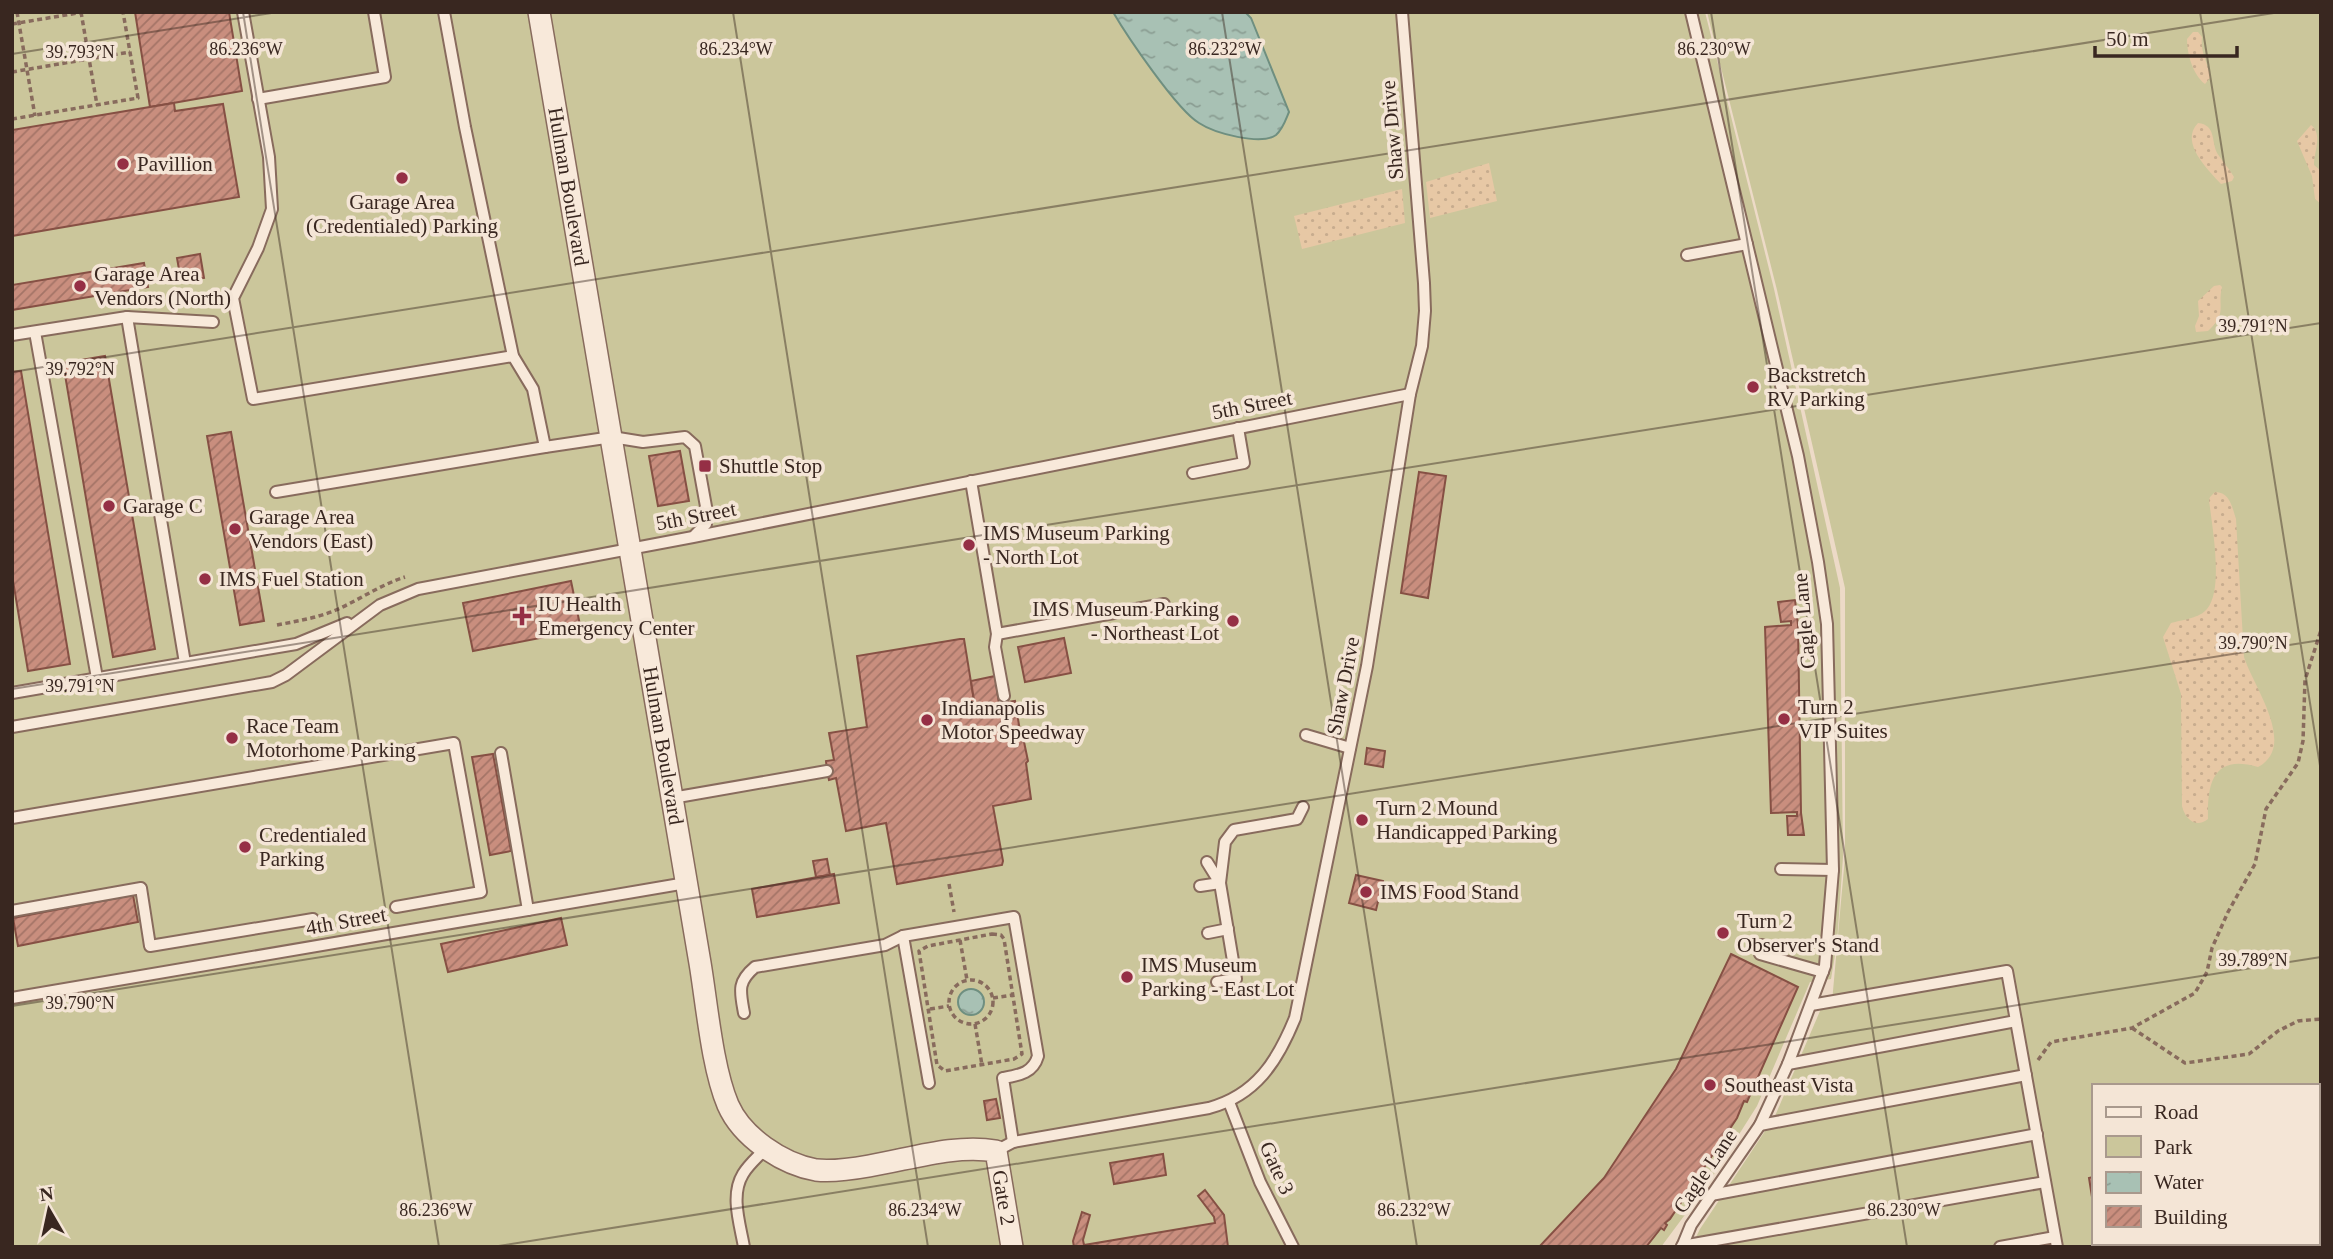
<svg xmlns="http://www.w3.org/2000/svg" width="2333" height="1259" font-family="Georgia,serif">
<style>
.green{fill:#cbc69b;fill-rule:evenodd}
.sand{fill:url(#sand-dots)}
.water{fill:url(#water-ripples);stroke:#6f8f80;stroke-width:2}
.building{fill:url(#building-hatch);stroke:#865044;stroke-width:2}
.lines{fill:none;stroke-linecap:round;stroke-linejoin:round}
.lane-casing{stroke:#886b5d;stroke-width:14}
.street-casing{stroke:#886b5d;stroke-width:24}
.path{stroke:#886b5d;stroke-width:3.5;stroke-dasharray:5 3.5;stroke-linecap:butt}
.lane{stroke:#f8e9da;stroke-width:10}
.street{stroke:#f8e9da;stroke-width:21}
.ticks{fill:none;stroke:#392720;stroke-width:2;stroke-opacity:0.45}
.poi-dot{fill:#952f45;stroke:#f4e5d6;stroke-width:2.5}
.labels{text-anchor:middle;stroke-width:7;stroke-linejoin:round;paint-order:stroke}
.street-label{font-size:21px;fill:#392720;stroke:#f4e5d6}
.poi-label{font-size:21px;fill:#392720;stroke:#f4e5d6;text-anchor:start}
.ticks-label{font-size:18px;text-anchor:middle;fill:#392720;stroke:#f4e5d6;stroke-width:7;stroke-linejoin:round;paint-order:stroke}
</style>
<defs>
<pattern id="sand-dots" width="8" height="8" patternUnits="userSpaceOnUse" patternTransform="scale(1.75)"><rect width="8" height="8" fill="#e7c8a5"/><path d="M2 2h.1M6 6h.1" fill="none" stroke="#c7ac8e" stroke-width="1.8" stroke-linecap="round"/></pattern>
<pattern id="water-ripples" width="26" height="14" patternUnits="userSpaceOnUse" patternTransform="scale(1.75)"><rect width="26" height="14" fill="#a8c1b4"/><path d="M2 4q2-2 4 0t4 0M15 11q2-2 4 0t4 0" fill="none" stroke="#8a9d92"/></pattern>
<pattern id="building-hatch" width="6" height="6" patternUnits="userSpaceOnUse" patternTransform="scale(1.75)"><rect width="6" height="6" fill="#c98e7e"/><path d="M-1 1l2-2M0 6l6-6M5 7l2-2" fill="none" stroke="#a47467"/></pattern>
</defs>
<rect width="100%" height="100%" fill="#eddac7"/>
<g class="green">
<path d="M12 12H1705L1774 289 1840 588 1843 857 1837 943 1831 979 1810 982 1757 1106 1707 1185 1661 1247H12Z"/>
<path d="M1707 12H2321V1247H1691L1700 1229 1775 1116 1823 1004 1832 1002 1845 857V588L1777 290ZM2093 1086H2317V1243H2093Z"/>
</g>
<g class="sand">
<path d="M2193 32H2198L2202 37C2200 54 2209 63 2210 78L2205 84C2193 75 2187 54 2187 39Z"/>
<path d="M2198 123C2216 125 2211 140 2217 153 2222 161 2229 168 2234 177L2232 181 2221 184C2208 170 2179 142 2198 123Z"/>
<path d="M2311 125C2323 134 2314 152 2314 165L2321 171V204L2315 199 2312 176 2297 141Z"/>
<path d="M1489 163 1497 201 1430 218 1426 182Z"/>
<path d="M1402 189 1405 223 1302 249 1294 216Z"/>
<path d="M2220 285 2222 287C2217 307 2228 313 2208 331L2196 332 2195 326 2199 316 2198 301 2214 286Z"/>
<path d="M2215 492C2230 492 2232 507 2236 519L2244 657C2253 686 2298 746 2258 767 2214 754 2207 782 2208 819 2196 829 2185 819 2182 806L2181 694 2163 637 2171 623C2182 620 2200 618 2207 609 2224 589 2212 526 2209 500L2210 497Z"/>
</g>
<g class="water">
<path d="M1113 12H1245L1251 18 1289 112C1286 119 1283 129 1276 135 1261 146 1214 133 1199 123 1177 110 1127 36 1113 12Z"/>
<circle cx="971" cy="1002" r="13"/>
</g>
<g class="building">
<path d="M135 12H229L242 91 150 107Z"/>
<path d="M174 103 175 111 223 104 239 197 12 236V130Z"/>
<path d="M200 254 204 278 181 281 177 258Z"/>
<path d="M144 263 148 287 12 310V285Z"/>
<path d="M105 356 155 649 113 657 63 363Z"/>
<path d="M21 371 70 664 28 671 12 575V372Z"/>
<path d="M231 432 264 621 240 625 207 436Z"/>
<path d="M680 451 689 501 658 506 649 456Z"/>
<path d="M1419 472 1446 476 1428 598 1401 593Z"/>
<path d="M571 581 581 630 473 651 463 603Z"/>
<path d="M1795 600 1798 625 1801 813 1804 835H1788L1787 816H1797V812L1771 813 1765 627 1791 625V621L1781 622 1778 602Z"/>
<path d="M1064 638 1071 673 1025 682 1018 647Z"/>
<path d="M960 639H964L975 707 1015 701 1021 737H1023L1028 761 1026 763 1031 799 993 806 1003 861 1002 865 897 884 886 823 846 831 836 778 829 780 827 771 826 761 834 760 829 733 867 727 857 656Z"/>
<path d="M995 676 999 704 975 707 971 681Z"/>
<path d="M1367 748 1385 751 1383 767 1365 764Z"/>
<path d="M493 754 511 851 490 855 472 757Z"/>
<path d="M827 859 830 875 816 877 813 861Z"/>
<path d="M834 874 839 903 757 917 752 889Z"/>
<path d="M1356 875 1383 881 1376 910 1349 903Z"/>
<path d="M133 895 138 922 18 946 13 918Z"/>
<path d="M561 918 567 945 448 972 441 944Z"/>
<path d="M1723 927 1727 928 1723 940 1719 939Z"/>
<path d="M1731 954 1798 987 1747 1102 1744 1101 1737 1118 1670 1219 1665 1223 1667 1225 1664 1230 1661 1228 1646 1247H1539L1604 1178 1676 1069Z"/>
<path d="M996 1099 1000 1118 987 1120 984 1101Z"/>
<path d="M1163 1154 1166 1175 1114 1184 1110 1163Z"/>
<path d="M2093 1177V1197H2092L2089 1178Z"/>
<path d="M1205 1190 1224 1215 1228 1247H1074L1073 1241 1082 1212 1090 1215 1083 1240 1084 1245 1215 1223 1214 1217 1198 1196Z"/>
<path d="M2189 1243H2218L2219 1247H2190Z"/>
<path d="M2259 1243H2307L2308 1247H2259Z"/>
</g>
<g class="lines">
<defs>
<g id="lane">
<path d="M243 12 269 157 272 209 258 248 233 298 253 399 513 356"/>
<path d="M444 12 465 127 513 356 533 389 545 447 612 437 643 442 685 437 695 446 707 512 706 524 695 535"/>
<path d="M258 99 385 77 374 12"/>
<path d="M1687 255 1747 244"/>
<path d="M127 317 185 663"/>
<path d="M35 332 97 678"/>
<path d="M12 335 127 317 213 322"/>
<path d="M1193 473 1244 463 1238 428"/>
<path d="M971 481 997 634 995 647 1004 696"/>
<path d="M276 492 545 447"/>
<path d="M997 634 1164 604"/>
<path d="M12 693 296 644 347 623"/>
<path d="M12 727 272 682 286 675 380 605 418 589 693 537 1410 394"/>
<path d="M1306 735 1350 748"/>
<path d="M501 753 528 910"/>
<path d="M672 798 827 771"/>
<path d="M12 818 454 743 481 892 396 907"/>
<path d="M1781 869 1833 870"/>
<path d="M1200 886 1220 883 1207 862"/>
<path d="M12 911 141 888 150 946 313 919"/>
<path d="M1208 933 1228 929"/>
<path d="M903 936 929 1083"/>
<path d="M1762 945 1760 954 1823 972"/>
<path d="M1217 982 1236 979 1220 883 1225 842 1234 830 1297 819 1303 807"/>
<path d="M12 998 686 883"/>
<path d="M1811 1005 2007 971 2057 1247"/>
<path d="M744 1013C740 991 737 982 755 967L885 945 903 936 1014 917 1038 1056C1033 1073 1020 1075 1003 1078L1013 1142"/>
<path d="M1788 1064 2016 1021"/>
<path d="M1229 1102 1260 1182 1293 1247"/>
<path d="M1760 1125 2026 1075"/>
<path d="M996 1151 1013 1142 1209 1108C1256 1095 1277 1062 1295 1018L1367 666 1410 394 1422 346 1425 311 1424 283 1402 12"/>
<path d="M1711 1195 2037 1134"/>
<path d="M1682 1246 2045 1182"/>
<path d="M744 1247C740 1224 730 1195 743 1174 749 1164 759 1156 766 1148"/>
<path d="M1682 1247 1691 1225 1760 1125 1788 1064 1825 966 1833 870 1827 624 1818 562 1798 456 1691 12"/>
<path d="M2000 1247 2055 1237"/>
</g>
<g id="street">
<path id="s1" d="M539 12 700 963C707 1005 712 1067 728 1105 742 1137 782 1164 816 1170 833 1172 852 1169 869 1166 911 1159 954 1144 996 1151L1012 1247"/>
</g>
</defs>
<use href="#lane" class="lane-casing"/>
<use href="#street" class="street-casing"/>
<g class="path">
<path d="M17 12 35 116"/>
<path d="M81 12 97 105"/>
<path d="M12 24 84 12"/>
<path d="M12 72 130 52"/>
<path d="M12 119 138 98 123 12"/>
<path d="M277 625C297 621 317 618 336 610 359 600 380 585 405 577"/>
<path d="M949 884 954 912"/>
<path d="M992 934 1001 935 1004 939 1022 1054 1014 1059 945 1071 937 1065 919 951 928 946Z"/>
<path d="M960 940 967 980"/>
<circle cx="971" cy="1002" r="22"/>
<path d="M993 998 1013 995"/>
<path d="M930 1009 949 1006"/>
<path d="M975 1024 982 1065"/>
<path d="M2132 1028 2185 1063 2249 1054 2278 1031 2298 1021 2321 1019"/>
<path d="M2038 1060 2051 1042 2132 1028 2195 993 2207 972 2212 948 2228 912 2255 864 2266 809 2298 763 2303 741 2305 680 2321 630"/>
</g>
<use href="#lane" class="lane"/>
<use href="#street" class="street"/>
</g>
<path class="ticks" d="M243 12 439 1247M733 12 928 1247M1222 12 1417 1247M1711 12 1907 1247M2200 12 2321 772M12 54 278 12M12 372 2280 12M12 689 2321 323M12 1006 2321 640M492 1247 2321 957"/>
<g class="poi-dot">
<circle cx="123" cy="164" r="7"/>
<circle cx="402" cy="178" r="7"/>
<circle cx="80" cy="286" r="7"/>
<circle cx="1753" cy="387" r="7"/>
<rect x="698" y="459" width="14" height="14" rx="3.5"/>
<circle cx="109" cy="506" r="7"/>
<circle cx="235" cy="529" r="7"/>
<circle cx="969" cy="545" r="7"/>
<circle cx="205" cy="579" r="7"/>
<path d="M518.5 605.5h7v7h7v7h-7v7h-7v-7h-7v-7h7z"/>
<circle cx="1233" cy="621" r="7"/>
<circle cx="1784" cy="719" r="7"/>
<circle cx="927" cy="720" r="7"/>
<circle cx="232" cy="738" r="7"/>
<circle cx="1362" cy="820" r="7"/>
<circle cx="245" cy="847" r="7"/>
<circle cx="1366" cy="892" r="7"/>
<circle cx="1723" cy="933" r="7"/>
<circle cx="1127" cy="977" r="7"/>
<circle cx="1710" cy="1085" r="7"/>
</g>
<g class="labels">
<g class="street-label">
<text transform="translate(1392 130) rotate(-95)" y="7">Shaw Drive</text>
<text dy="7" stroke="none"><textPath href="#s1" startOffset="177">Hulman Boulevard</textPath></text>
<text transform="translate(1252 405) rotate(-11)" y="7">5th Street</text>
<text transform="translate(696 516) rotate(-11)" y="7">5th Street</text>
<text transform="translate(1804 621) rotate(-95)" y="7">Cagle Lane</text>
<text transform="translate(1343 686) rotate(-79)" y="7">Shaw Drive</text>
<text dy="7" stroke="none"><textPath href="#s1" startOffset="744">Hulman Boulevard</textPath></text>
<text transform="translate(346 921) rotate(-10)" y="7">4th Street</text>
<text transform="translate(1277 1168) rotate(66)" y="7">Gate 3</text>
<text transform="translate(1705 1171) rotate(-56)" y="7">Cagle Lane</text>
<text dy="7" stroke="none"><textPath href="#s1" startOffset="1452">Gate 2</textPath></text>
</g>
<g class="poi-label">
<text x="137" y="171">Pavillion</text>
<text x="402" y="209" text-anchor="middle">Garage Area<tspan x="402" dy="24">(Credentialed) Parking</tspan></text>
<text x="94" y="281">Garage Area<tspan x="94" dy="24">Vendors (North)</tspan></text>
<text x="1767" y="382">Backstretch<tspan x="1767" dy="24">RV Parking</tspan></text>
<text x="719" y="473">Shuttle Stop</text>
<text x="123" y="513">Garage C</text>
<text x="249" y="524">Garage Area<tspan x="249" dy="24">Vendors (East)</tspan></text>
<text x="983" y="540">IMS Museum Parking<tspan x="983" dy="24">- North Lot</tspan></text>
<text x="219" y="586">IMS Fuel Station</text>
<text x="538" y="611">IU Health<tspan x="538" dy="24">Emergency Center</tspan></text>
<text x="1219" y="616" text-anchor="end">IMS Museum Parking<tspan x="1219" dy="24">- Northeast Lot</tspan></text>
<text x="1798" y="714">Turn 2<tspan x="1798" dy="24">VIP Suites</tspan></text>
<text x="941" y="715">Indianapolis<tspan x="941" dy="24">Motor Speedway</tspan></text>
<text x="246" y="733">Race Team<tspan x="246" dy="24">Motorhome Parking</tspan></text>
<text x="1376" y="815">Turn 2 Mound<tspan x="1376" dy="24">Handicapped Parking</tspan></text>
<text x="259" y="842">Credentialed<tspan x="259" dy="24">Parking</tspan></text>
<text x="1380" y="899">IMS Food Stand</text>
<text x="1737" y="928">Turn 2<tspan x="1737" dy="24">Observer's Stand</tspan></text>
<text x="1141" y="972">IMS Museum<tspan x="1141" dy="24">Parking - East Lot</tspan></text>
<text x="1724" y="1092">Southeast Vista</text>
</g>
</g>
<g class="ticks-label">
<text x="246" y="55">86.236°W</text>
<text x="736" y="55">86.234°W</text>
<text x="1225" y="55">86.232°W</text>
<text x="1714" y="55">86.230°W</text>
<text x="80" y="58">39.793°N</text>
<text x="2253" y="332">39.791°N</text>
<text x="80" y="375">39.792°N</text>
<text x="2253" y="649">39.790°N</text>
<text x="80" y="692">39.791°N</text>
<text x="2253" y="966">39.789°N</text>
<text x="80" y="1009">39.790°N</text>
<text x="436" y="1216">86.236°W</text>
<text x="925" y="1216">86.234°W</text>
<text x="1414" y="1216">86.232°W</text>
<text x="1904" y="1216">86.230°W</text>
</g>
<rect width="2333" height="1259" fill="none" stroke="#392720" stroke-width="28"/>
<rect x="2092" y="1084" width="228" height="161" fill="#f4e5d6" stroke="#a9998d" stroke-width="2"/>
<rect x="2106" y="1107" width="35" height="10" fill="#f8e9da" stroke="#a9998d" stroke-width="2"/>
<text x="2154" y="1119" font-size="21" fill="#392720">Road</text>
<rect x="2106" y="1136" width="35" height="21" fill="#cbc69b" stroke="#a9998d" stroke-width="2"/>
<text x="2154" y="1154" font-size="21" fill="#392720">Park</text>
<rect x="2106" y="1172" width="35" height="21" fill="url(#water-ripples)" stroke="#a9998d" stroke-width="2"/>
<text x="2154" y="1189" font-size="21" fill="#392720">Water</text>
<rect x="2106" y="1206" width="35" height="21" fill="url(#building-hatch)" stroke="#a9998d" stroke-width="2"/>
<text x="2154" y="1224" font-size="21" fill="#392720">Building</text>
<g transform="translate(49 1210) rotate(351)" stroke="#f4e5d6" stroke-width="5" paint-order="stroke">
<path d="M0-5L12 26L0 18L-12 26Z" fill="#392720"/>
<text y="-10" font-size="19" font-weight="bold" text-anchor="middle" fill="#392720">N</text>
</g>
<path d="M2095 46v10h142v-10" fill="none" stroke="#392720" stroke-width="3.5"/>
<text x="2106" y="46" font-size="21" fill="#392720" stroke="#f4e5d6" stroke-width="5" paint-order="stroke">50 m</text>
</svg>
